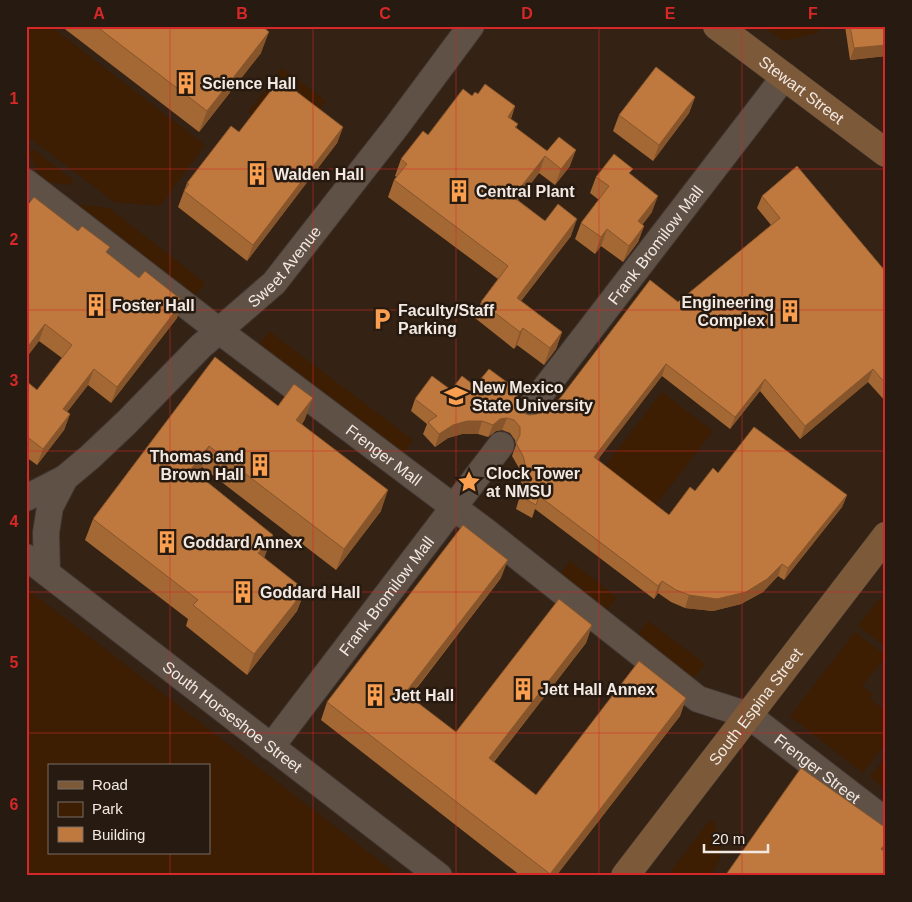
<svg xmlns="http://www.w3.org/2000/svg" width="912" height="902" font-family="Helvetica,sans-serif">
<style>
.built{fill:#342214;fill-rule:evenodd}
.green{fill:#3d1e02;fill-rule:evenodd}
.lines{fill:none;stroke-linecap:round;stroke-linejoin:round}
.street-casing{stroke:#413733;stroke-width:28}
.secondary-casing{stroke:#413733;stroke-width:29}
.street{stroke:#5f5146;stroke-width:26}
.secondary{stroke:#7c5938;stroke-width:28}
.wall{fill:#a46835}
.shaded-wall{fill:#86552b}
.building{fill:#bf793e;stroke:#86552b}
.grid{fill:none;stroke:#d62828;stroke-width:1;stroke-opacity:0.55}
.labels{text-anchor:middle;stroke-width:5;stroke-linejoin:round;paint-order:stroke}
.poi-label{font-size:16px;font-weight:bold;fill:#f2e9e3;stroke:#271b11;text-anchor:start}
.street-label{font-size:16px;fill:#f2e9e3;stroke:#271b11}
.neatline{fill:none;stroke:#d62828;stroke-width:2}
.grid-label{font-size:16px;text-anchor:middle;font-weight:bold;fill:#d62828}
</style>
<rect width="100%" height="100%" fill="#271b11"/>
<path class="built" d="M26 26H886V876H26ZM49 766H209V853H49Z"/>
<g class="green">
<path d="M26 26H50L205 145 160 206 114 202 26 135Z"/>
<path d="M763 26H818V33L783 41Z"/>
<path d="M282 68 326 101 311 122 256 117 248 112Z"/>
<path d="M33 149 73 180 70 185 40 181 30 153Z"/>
<path d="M73 204 109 208 205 283 195 296Z"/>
<path d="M269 331 413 440 404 453 257 347Z"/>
<path d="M662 392 713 431 655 506 604 467Z"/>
<path d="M570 561 617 597 606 612 559 576Z"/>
<path d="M26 588 399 876H26ZM49 766H209V853H49Z"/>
<path d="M880 598 886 603V647L858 626Z"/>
<path d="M648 621 705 664 693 679 637 636Z"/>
<path d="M855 632 886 656 862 686 873 694 870 699 882 708 886 705V743L863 773 790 716Z"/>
<path d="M886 756V789L870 777Z"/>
<path d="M711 819 714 822C720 846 728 855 709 876H667Z"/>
</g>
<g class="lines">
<defs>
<g id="street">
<path id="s1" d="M26 182 218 330 488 533 698 699 748 715 886 821"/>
<path id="s2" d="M526 413 785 76"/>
<path id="s3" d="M26 498 65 478 90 457 127 422 200 347 274 283 396 127 471 26"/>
<path id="s4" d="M26 557 439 876"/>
<path d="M47 573 46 533 50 507 65 478"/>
<path id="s5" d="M271 747 501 445"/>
</g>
<g id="secondary">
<path id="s6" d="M717 26 886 153"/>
<path id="s7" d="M625 876 886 536"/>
</g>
</defs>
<use href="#street" class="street-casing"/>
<use href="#secondary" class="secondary-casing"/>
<use href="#street" class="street"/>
<use href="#secondary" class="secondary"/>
</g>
<g class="wall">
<path d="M61 26H262L261 53 199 132Z"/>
<path d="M845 26H886V56L850 60Z"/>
<path d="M478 94 515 106 511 119 518 124 516 128 547 151 570 166 555 185 539 173 518 200 545 221 571 236 521 301 562 332 556 349 544 365 517 345 514 349 475 318 481 302 498 279 388 197 394 180 397 177 395 176 401 159 472 96Z"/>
<path d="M695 97 689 113 653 161 613 131 619 115Z"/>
<path d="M343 127 337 143 247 261 178 207 187 183 239 132Z"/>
<path d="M631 175 652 212 642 225 644 226 638 242 623 262 601 246 595 254 575 239 581 223 599 200 590 193 596 177Z"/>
<path d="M762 196 886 272V402L868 382 800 439 760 391 730 429 662 376 597 460 669 515 695 491 718 473 847 495 842 507 784 580 778 576 763 592 741 604 713 611 685 608 671 602 658 593 654 599 535 509 532 518 516 509 519 499 521 481 519 468 512 456 516 445 515 440 510 433 502 430 496 431 488 437 478 434H462L448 438 435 447 423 434 427 424 411 411 415 399 451 390 475 386 516 399 517 406 521 412 529 415 548 414 678 302 771 225 757 208Z"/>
<path d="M26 207 78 231 108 254 177 318 111 403 88 385 67 412 70 414 64 430 37 465 26 457V381L37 390 62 358 39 341 26 358Z"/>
<path d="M215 357 278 406 305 419 302 424 381 511 336 570 202 467 197 473 265 556 264 558 305 590 297 611 247 675 186 626 188 619 85 540 93 519Z"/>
<path d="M501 578 410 697 456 732 592 625 586 643 494 762 536 795 686 698 680 716 556 876H521L321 720 327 702Z"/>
</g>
<g class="shaded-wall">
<path d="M269 32 261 53 199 132 207 111Z"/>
<path d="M886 45V56L850 60 854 48Z"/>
<path d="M695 97 689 113 653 161 659 145Z"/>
<path d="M515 106 509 123 508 117Z"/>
<path d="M343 127 337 143 247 261 253 245Z"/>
<path d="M576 150 570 166 555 185 561 169Z"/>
<path d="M545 156 539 173 507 213 513 197Z"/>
<path d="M658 196 652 212 632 238 638 221Z"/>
<path d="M577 219 571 236 511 314 517 298Z"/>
<path d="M644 226 638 242 623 262 629 246Z"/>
<path d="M607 229 601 246 595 254 601 237Z"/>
<path d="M183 301 177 318 111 403 117 387Z"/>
<path d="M45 324 39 341 26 358V349Z"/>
<path d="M523 328 517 345 514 349 520 332Z"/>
<path d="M562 332 556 349 544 365 550 348Z"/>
<path d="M666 364 662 376 590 470 594 457Z"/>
<path d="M94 369 88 385 57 425 63 409Z"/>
<path d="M873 369 868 382 800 439 805 426Z"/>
<path d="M765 379 760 391 730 429 735 417Z"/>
<path d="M313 398 305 419 289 441 296 420Z"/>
<path d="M70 414 64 430 37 465 43 449Z"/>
<path d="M507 418 502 430 496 431 488 437 493 425 500 419Z"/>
<path d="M467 421H482L478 434H462L448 438 435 447 439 434 453 425Z"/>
<path d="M209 446 202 467 184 490 191 469Z"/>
<path d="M388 490 381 511 336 570 344 549Z"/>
<path d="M847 495 842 507 784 580 788 568Z"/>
<path d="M273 535 265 556 251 574 258 553Z"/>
<path d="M508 560 501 578 398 711 405 693Z"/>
<path d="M782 564 778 576 763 592 741 604 713 611 685 608 689 595Z"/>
<path d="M662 581 658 593 654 599 658 586Z"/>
<path d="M305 590 297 611 247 675 254 654Z"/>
<path d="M592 625 586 643 482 777 489 758Z"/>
<path d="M686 698 680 716 556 876H549Z"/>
<path d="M886 843V852L881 849Z"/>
</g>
<g class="building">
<path d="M96 26H262L269 32 207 111Z"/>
<path d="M850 26H886V45L854 48Z"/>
<path d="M656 67 695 97 659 145 619 115Z"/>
<path d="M280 79 343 127 253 245 184 191 189 184 187 183 231 126 239 132Z"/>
<path d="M485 84 515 106 508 117 518 124 515 127 547 151 559 137 576 150 561 169 545 156 513 197 545 221 558 204 577 219 517 298 562 332 550 348 523 328 520 332 481 302 508 266 394 180 407 164 401 159 423 131 428 135 463 89 472 96 475 92 478 94Z"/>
<path d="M614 154 633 169 629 173 658 196 638 221 644 226 629 246 607 229 601 237 581 223 609 186 596 177Z"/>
<path d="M797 166 886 272V384L873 369 805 426 765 379 735 417 666 364 594 457 669 515 690 487 695 491 713 468 718 473 754 427 847 495 788 568 782 564 767 579 746 592 717 599 689 595 676 590 662 581 658 586 539 496 536 505 520 496 523 488 526 468 523 456 516 443 520 435V427L514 420 507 418 500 419 493 425 482 421H467L453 425 439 434 428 422 437 416 415 399 432 376 451 390 462 376 475 386 489 369 519 391 516 399 517 406 521 412 529 415 537 414 542 410 548 414 650 280 678 302 780 218 762 196Z"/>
<path d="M34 197 78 231 82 226 110 247 106 252 139 278 145 271 183 301 117 387 94 369 63 409 70 414 43 449 26 436V381L37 390 72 345 45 324 26 349V207Z"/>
<path d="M215 357 278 406 294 384 313 398 296 420 388 490 344 549 209 446 191 469 273 535 258 553 305 590 254 654 193 605 198 600 93 519Z"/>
<path d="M463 525 508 560 405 693 456 732 559 599 592 625 489 758 536 795 639 661 686 698 550 874 327 702Z"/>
<path d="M801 768 886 828V843L881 849 886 852V876H725Z"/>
</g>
<path class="grid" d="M170 26V766M313 26V876M456 26V876M599 26V876M742 26V876M26 169H886M26 310H886M26 451H886M26 592H886M26 733H886M170 853V876"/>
<defs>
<symbol id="building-bare" viewBox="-9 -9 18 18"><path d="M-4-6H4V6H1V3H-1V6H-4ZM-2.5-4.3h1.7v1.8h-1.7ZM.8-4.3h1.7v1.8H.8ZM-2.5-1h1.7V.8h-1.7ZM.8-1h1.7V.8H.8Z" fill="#fa9f4f" stroke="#271b11" stroke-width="2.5" paint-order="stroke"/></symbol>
<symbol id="parking-bare" viewBox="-9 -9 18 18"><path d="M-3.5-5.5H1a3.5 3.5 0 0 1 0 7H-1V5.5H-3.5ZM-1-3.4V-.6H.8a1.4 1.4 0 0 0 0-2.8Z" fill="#fa9f4f" stroke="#271b11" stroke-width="2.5" paint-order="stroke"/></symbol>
<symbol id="university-bare" viewBox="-9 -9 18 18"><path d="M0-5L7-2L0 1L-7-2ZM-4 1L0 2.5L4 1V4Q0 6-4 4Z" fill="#fa9f4f" stroke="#271b11" stroke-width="2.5" paint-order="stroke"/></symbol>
<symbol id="sight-bare" viewBox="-9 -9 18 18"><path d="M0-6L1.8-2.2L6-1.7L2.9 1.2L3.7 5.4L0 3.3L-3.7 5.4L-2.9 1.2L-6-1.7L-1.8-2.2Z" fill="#fa9f4f" stroke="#271b11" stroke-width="2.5" paint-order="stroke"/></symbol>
</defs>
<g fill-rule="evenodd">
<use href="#building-bare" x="170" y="67" width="32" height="32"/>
<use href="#building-bare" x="241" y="158" width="32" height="32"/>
<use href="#building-bare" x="443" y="175" width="32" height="32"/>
<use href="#building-bare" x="80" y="289" width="32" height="32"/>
<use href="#building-bare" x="774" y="295" width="32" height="32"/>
<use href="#parking-bare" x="366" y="303" width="32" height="32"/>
<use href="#university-bare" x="440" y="380" width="32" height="32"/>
<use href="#building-bare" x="244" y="449" width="32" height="32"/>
<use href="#sight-bare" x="453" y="466" width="32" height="32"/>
<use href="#building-bare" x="151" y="526" width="32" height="32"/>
<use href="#building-bare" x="227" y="576" width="32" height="32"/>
<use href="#building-bare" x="507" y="673" width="32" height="32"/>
<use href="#building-bare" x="359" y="679" width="32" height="32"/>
</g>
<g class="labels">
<g class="poi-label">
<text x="202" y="89">Science Hall</text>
<text x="274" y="180">Walden Hall</text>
<text x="476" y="197">Central Plant</text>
<text x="774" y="308" text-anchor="end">Engineering<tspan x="774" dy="18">Complex I</tspan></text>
<text x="112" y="311">Foster Hall</text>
<text x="398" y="316">Faculty/Staff<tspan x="398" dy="18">Parking</tspan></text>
<text x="472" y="393">New Mexico<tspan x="472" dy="18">State University</tspan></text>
<text x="244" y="462" text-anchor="end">Thomas and<tspan x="244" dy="18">Brown Hall</tspan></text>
<text x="486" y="479">Clock Tower<tspan x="486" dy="18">at NMSU</tspan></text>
<text x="183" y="548">Goddard Annex</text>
<text x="260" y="598">Goddard Hall</text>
<text x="540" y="695">Jett Hall Annex</text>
<text x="392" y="701">Jett Hall</text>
</g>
<g class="street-label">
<text dy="6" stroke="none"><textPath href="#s6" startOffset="106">Stewart Street</textPath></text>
<text dy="6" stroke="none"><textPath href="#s2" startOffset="212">Frank Bromilow Mall</textPath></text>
<text dy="6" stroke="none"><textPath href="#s3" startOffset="349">Sweet Avenue</textPath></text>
<text dy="6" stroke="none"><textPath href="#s1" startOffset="450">Frenger Mall</textPath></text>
<text dy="6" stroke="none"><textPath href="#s5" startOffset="190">Frank Bromilow Mall</textPath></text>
<text dy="6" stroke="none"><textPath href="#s7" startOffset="214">South Espina Street</textPath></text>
<text dy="6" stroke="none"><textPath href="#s4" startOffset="261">South Horseshoe Street</textPath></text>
<text dy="6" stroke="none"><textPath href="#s1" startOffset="988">Frenger Street</textPath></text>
</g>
</g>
<rect width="912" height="902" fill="none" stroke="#271b11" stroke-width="55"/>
<rect x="48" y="764" width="162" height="90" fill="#271b11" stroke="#786d65"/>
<rect x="58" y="781" width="25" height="8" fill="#7c5938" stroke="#786d65"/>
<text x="92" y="790" font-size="15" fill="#f2e9e3">Road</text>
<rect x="58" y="802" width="25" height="15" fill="#3d1e02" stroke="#786d65"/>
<text x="92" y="814" font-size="15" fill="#f2e9e3">Park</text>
<rect x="58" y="827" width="25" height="15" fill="#bf793e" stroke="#786d65"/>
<text x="92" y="840" font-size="15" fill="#f2e9e3">Building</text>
<path d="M704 844v8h64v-8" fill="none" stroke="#f2e9e3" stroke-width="2.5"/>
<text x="712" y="844" font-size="15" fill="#f2e9e3" stroke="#271b11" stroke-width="4" paint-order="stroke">20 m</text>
<rect x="28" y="28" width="856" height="846" class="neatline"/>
<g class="grid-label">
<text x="99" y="19">A</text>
<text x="242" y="19">B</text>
<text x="385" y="19">C</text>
<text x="527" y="19">D</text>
<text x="670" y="19">E</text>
<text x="813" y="19">F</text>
<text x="14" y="104">1</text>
<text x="14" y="245">2</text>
<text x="14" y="386">3</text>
<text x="14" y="527">4</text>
<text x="14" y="668">5</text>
<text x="14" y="810">6</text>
</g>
</svg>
